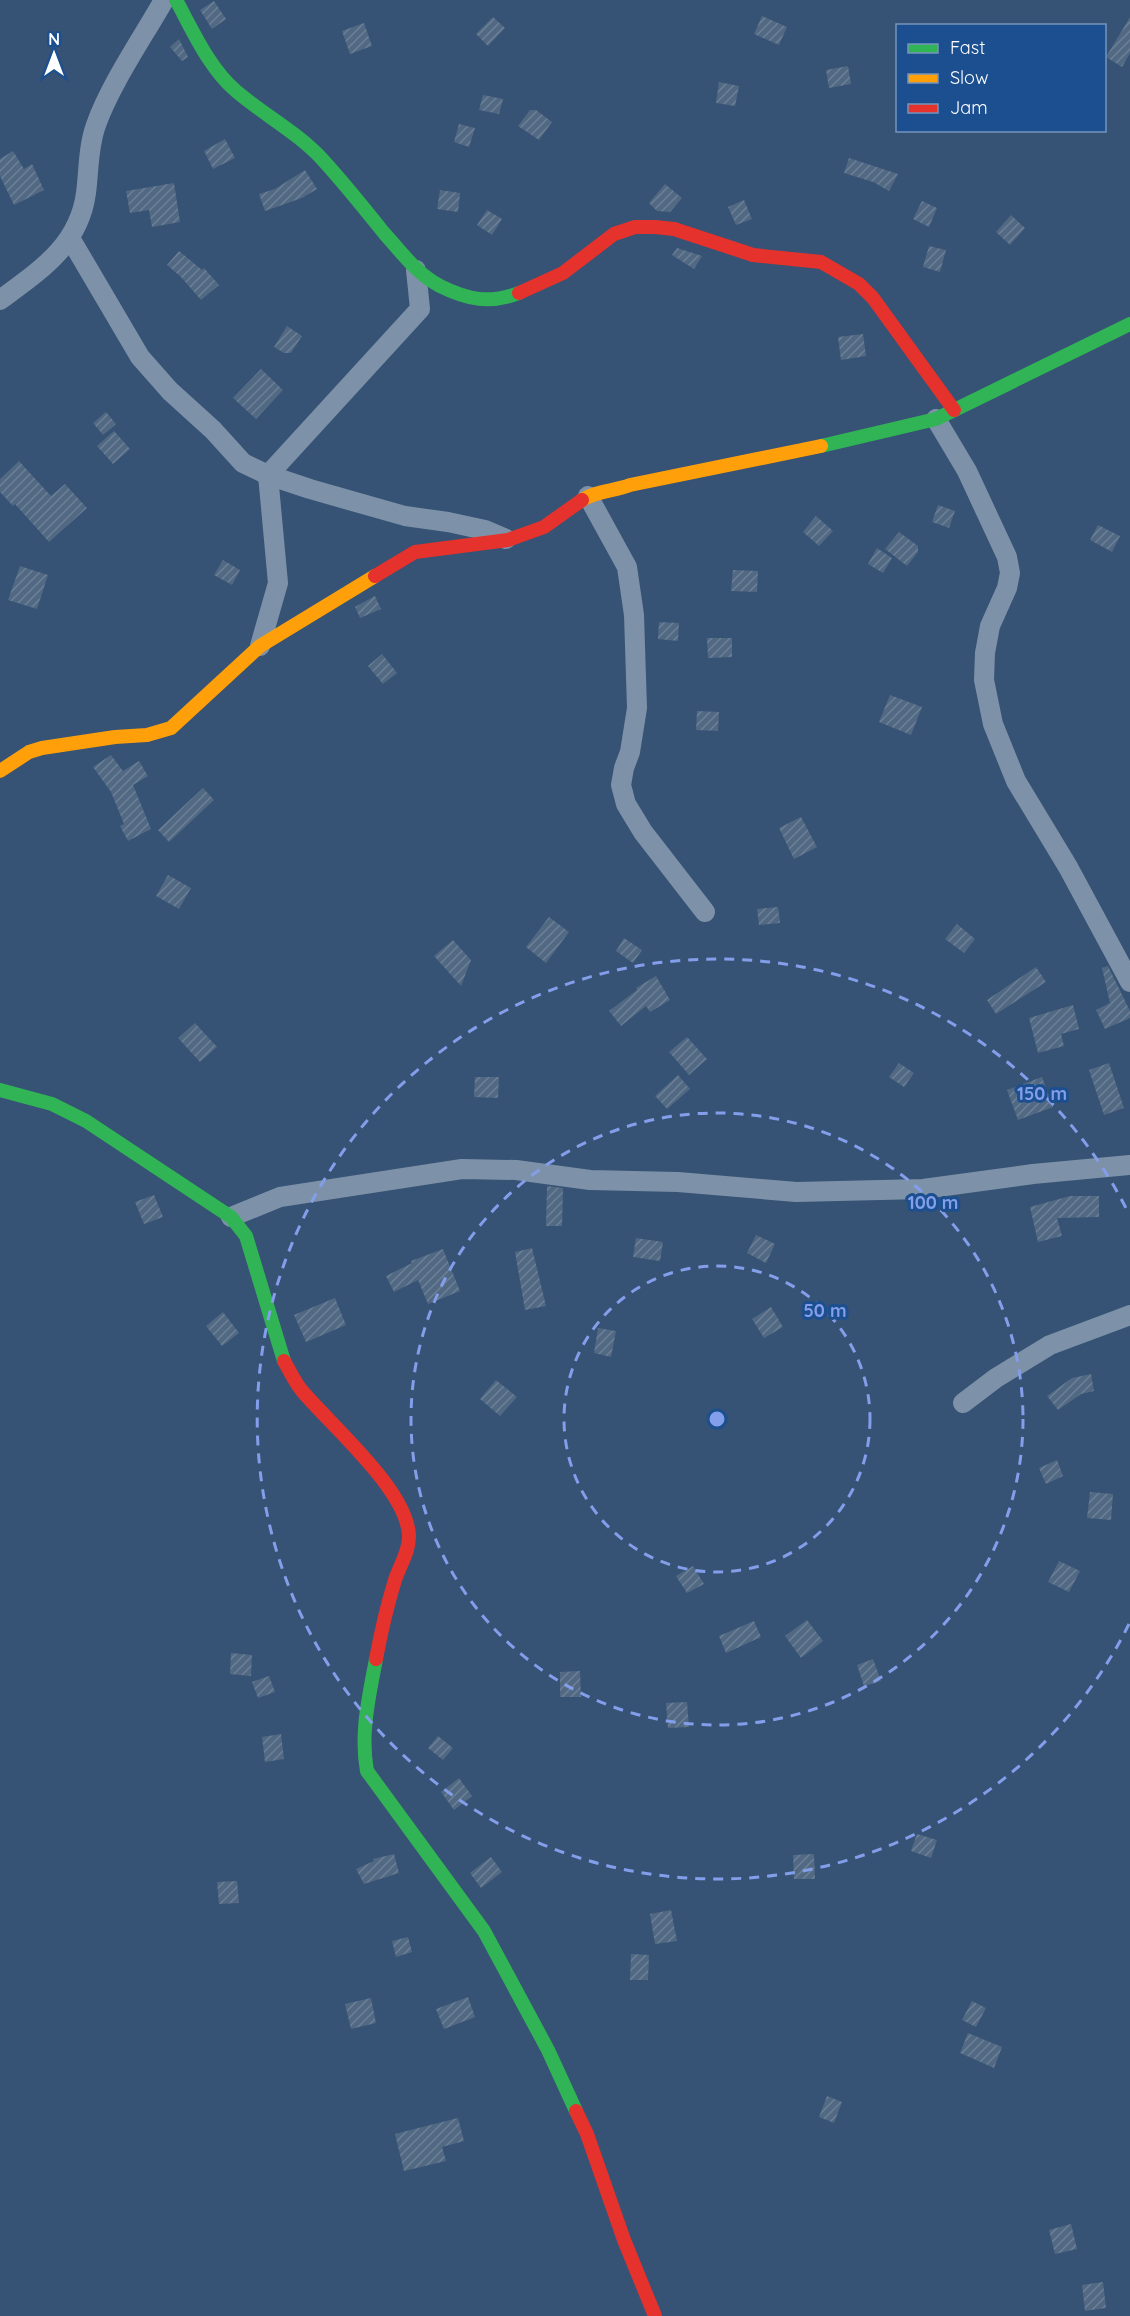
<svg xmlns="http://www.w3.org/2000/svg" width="1130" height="2316" font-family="Quicksand,sans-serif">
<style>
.building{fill:url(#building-hatch)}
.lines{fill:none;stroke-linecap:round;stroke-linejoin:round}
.street{stroke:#7d92a8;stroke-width:20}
.fast{stroke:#30b455;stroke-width:14}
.slow{stroke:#ff9f0a;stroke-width:14}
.jam{stroke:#e5322d;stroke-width:14}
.ring{fill:none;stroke:#839eea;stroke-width:3;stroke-dasharray:10 8}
.centre{fill:#839eea;stroke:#1b4f8f;stroke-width:3}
.ring-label{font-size:18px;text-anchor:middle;font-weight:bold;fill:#839eea;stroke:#1b4f8f;stroke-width:6;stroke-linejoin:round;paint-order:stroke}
</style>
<defs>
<pattern id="building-hatch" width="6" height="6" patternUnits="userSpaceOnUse" patternTransform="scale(1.5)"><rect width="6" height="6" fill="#526984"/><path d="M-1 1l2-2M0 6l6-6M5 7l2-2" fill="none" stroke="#6c8096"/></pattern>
</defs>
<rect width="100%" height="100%" fill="#365274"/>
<g class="building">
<path d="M214 1 226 19 212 29 200 10Z"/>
<path d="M762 16 787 27 779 45 754 34Z"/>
<path d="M493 17 505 28 488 46 476 34Z"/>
<path d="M1130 17V53L1122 67 1106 57Z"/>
<path d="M364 23 372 46 350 54 342 31Z"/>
<path d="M179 39 188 57 182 61 170 47Z"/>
<path d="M848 66 851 84 829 88 826 70Z"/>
<path d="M719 82 739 86 735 106 716 103Z"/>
<path d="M483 95 503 99 499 114 479 110Z"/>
<path d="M530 110H536L552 122 539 140 518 126Z"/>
<path d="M459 124 475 128 469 147 454 142Z"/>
<path d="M225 139 235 158 213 169 204 151Z"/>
<path d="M13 151 24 169 32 164 44 190 14 205 0 176V159Z"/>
<path d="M849 158 898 174 889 191 873 182 844 173Z"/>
<path d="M305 170 317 189 302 198 265 211 259 194 275 189Z"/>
<path d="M174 183 180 222 152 227 149 210 130 213 126 191Z"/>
<path d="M665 184 682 198 670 212 657 211 649 203Z"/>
<path d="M440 190 460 193 458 212 437 209Z"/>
<path d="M744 200 752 219 736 225 728 207Z"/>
<path d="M922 201 937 208 929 227 913 219Z"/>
<path d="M487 210 502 219 492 235 477 225Z"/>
<path d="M1011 215 1025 228 1010 245 996 232Z"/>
<path d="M929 246 946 250 940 272 923 267Z"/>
<path d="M677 248 702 256 694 269 672 255Z"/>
<path d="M179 251 202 270 204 268 219 285 201 300 181 277 167 265Z"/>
<path d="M287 326 302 336 291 353H284L274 347Z"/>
<path d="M863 334 866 356 841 360 838 337Z"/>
<path d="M261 369 283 390 256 419 233 398Z"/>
<path d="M106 412 116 424 103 435 93 423Z"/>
<path d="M114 431 130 449 113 464 97 446Z"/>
<path d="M19 461 51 496 65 484 87 508 49 542 15 504 13 506 0 492V479Z"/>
<path d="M938 505 955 511 949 528 932 522Z"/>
<path d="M816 516 833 531 819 546 803 532Z"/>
<path d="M1098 525 1120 536 1112 552 1090 540Z"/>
<path d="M899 532 918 546V552L907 566 885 549Z"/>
<path d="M877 548 892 558 883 573 868 564Z"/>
<path d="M223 560 240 570 232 585 214 575Z"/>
<path d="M20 566 48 575 37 609 8 600Z"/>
<path d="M733 570 758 571 757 592 731 591Z"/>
<path d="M375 596 381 609 360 618 355 607Z"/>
<path d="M659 622 679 623 678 641 658 639Z"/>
<path d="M707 638H732V657L708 658Z"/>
<path d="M382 654 397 673 383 684 368 666Z"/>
<path d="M890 695 922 707 911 735 879 722Z"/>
<path d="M697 711 719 712 718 731 696 730Z"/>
<path d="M111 755 123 771 139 761 148 776 133 785 151 829 128 841 120 826 124 824 111 792 93 767Z"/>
<path d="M203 788 214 800 169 842 158 830Z"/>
<path d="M801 817 817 847 794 859 779 828Z"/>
<path d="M168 875 191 888 179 909 156 896Z"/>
<path d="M778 907 780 923 759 925 757 909Z"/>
<path d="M549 917 569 932 546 963 526 947Z"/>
<path d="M957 924 975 939 964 953 945 939Z"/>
<path d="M624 938 642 950 633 963 616 951Z"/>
<path d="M453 940 471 960 461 986 434 956Z"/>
<path d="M1108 966 1130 1011V1018L1105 1029 1096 1010 1110 1003 1102 968Z"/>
<path d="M1036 967 1046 982 996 1014 987 1000Z"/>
<path d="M656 976 670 1000 650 1012 646 1006 621 1026 609 1011 637 990 636 988Z"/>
<path d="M1073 1005 1079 1029 1061 1034 1064 1046 1038 1053 1029 1018Z"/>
<path d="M195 1023 217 1047 200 1062 178 1038Z"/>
<path d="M687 1037 707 1059 689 1075 669 1052Z"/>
<path d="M899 1063 914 1073 904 1087 889 1077Z"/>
<path d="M1109 1063 1124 1108 1104 1115 1089 1070Z"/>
<path d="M678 1075 690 1089 667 1109 655 1096Z"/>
<path d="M475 1077H499L498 1098 474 1097Z"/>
<path d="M1042 1077 1053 1107 1018 1120 1007 1090Z"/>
<path d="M547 1186 563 1188 562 1226H546Z"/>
<path d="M154 1195 163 1217 144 1224 135 1202Z"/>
<path d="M1070 1196H1099V1217L1057 1218 1062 1236 1038 1242 1030 1207Z"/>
<path d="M756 1235 775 1244 766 1263 747 1253Z"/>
<path d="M636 1238 663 1242 660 1261 633 1257Z"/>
<path d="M532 1248 546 1306 525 1310 515 1252Z"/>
<path d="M443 1249 460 1291 428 1304 418 1280 394 1292 386 1276 412 1263 411 1261Z"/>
<path d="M335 1298 346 1325 306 1342 294 1315Z"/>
<path d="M771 1307 783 1327 764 1338 752 1319Z"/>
<path d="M223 1312 239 1333 222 1346 206 1326Z"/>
<path d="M598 1328 616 1331 611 1357 594 1353Z"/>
<path d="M1091 1374 1094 1391 1081 1394 1058 1410 1047 1396 1072 1378Z"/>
<path d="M496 1380 517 1397 500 1416 480 1399Z"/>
<path d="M1057 1460 1063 1476 1046 1484 1039 1468Z"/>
<path d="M1090 1492 1113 1494 1111 1520 1087 1518Z"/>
<path d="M1059 1561 1080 1571 1069 1592 1048 1582Z"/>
<path d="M693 1566 704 1584 687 1593 676 1576Z"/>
<path d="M807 1620 823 1641 801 1658 785 1636Z"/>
<path d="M754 1621 761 1637 726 1653 719 1636Z"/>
<path d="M231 1653 252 1655 251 1676 230 1674Z"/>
<path d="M873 1659 881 1681 864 1686 857 1665Z"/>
<path d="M580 1671 581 1697H560V1672Z"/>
<path d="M269 1676 275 1692 258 1698 252 1682Z"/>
<path d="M687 1702 689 1727 668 1728 666 1703Z"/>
<path d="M281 1734 284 1759 265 1762 262 1737Z"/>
<path d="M438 1736 453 1748 443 1760 428 1748Z"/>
<path d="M459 1778 472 1796 454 1810 441 1792Z"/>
<path d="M917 1834 937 1840 931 1858 911 1851Z"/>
<path d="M394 1854 399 1873 364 1884 356 1869 374 1861 373 1859Z"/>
<path d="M814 1854 815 1879H794L793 1855Z"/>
<path d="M491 1857 502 1872 481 1888 470 1873Z"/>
<path d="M237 1881 239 1903 219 1904 217 1882Z"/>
<path d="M671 1910 677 1941 655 1944 650 1914Z"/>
<path d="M408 1937 412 1952 396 1957 392 1941Z"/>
<path d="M631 1954 649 1955 648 1980H630Z"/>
<path d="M468 1997 475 2017 444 2029 436 2009Z"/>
<path d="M371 1998 376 2023 351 2029 345 2004Z"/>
<path d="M972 2001 986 2008 976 2027 962 2020Z"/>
<path d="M968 2033 1002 2047 994 2068 960 2053Z"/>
<path d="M827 2096 842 2102 834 2123 819 2117Z"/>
<path d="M458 2118 464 2141 442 2147 446 2161 404 2171 395 2134Z"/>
<path d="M1071 2224 1077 2249 1055 2254 1049 2230Z"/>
<path d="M1103 2282 1106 2308 1085 2311 1082 2285Z"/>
</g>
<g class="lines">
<g class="street">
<path d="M70 238 140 357 170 391 213 430 243 463 268 475 310 489 405 516 448 522 485 530 506 539"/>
<path d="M0 300C39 271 79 246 86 193 89 170 88 147 96 125 110 85 143 37 164 0"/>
<path d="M936 419 967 471 1007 557 1010 573 1007 588 990 626 985 653 984 680 993 724 1016 781 1068 867 1130 982"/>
<path d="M588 496 627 567 634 615 637 708 630 752 624 768 621 785 626 804 643 832 705 912"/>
<path d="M260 646 278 583 268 475 420 309 416 270"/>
<path d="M231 1217 280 1197 462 1169 516 1170 590 1180 678 1182 796 1192 923 1189 1033 1174 1130 1165"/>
<path d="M963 1403 996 1378 1050 1345 1130 1315"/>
</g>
<g class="fast">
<path d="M176 0C193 31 209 68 236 91 264 115 297 132 322 159 344 183 364 208 384 233 402 253 416 273 440 286 468 300 490 304 519 293"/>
<path d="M821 446 936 419 1130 324"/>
<path d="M0 1090 52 1104 86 1121 231 1217 246 1236 284 1361"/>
<path d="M376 1659C369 1697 360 1733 367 1771L484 1931 548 2050 576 2111"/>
</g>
<g class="slow">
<path d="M582 500C595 491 615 491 630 485L821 446"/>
<path d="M0 771 29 752 42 748 115 737 147 735 171 728 260 646 375 576"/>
</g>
<g class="jam">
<path d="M519 293 563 273 614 234 635 227H655L674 229 753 255 821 262 859 284 873 298 954 410"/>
<path d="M375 576 415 552 508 540 544 527 582 500"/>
<path d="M284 1361C290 1371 295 1383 303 1392 332 1426 409 1492 409 1537 409 1552 400 1565 395 1580 387 1606 381 1632 376 1659"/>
<path d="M576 2111 587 2134 624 2240 655 2316"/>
</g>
</g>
<g class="ring">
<circle cx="717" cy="1419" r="153"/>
<circle cx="717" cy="1419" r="306"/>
<path d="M1129 1624A460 460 0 1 1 1129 1214"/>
</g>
<circle cx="717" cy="1419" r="9" class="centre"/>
<g class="ring-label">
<text x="1042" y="1100">150 m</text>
<text x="933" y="1209">100 m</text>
<text x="825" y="1317">50 m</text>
</g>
<rect x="896" y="24" width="210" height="108" fill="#1b4f8f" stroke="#7695bc" stroke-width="1.5"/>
<rect x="908" y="44" width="30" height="9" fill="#30b455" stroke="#7695bc" stroke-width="1.5"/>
<text x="950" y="54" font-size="18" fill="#ffffff">Fast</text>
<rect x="908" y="74" width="30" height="9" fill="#ff9f0a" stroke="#7695bc" stroke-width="1.5"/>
<text x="950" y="84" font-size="18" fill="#ffffff">Slow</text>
<rect x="908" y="104" width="30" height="9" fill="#e5322d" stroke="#7695bc" stroke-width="1.5"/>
<text x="950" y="114" font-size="18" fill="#ffffff">Jam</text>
<g transform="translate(54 54)" stroke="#1b4f8f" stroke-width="4.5" paint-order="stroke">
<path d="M0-4.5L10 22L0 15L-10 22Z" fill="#ffffff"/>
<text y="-9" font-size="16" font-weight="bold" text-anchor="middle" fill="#ffffff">N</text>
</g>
</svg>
